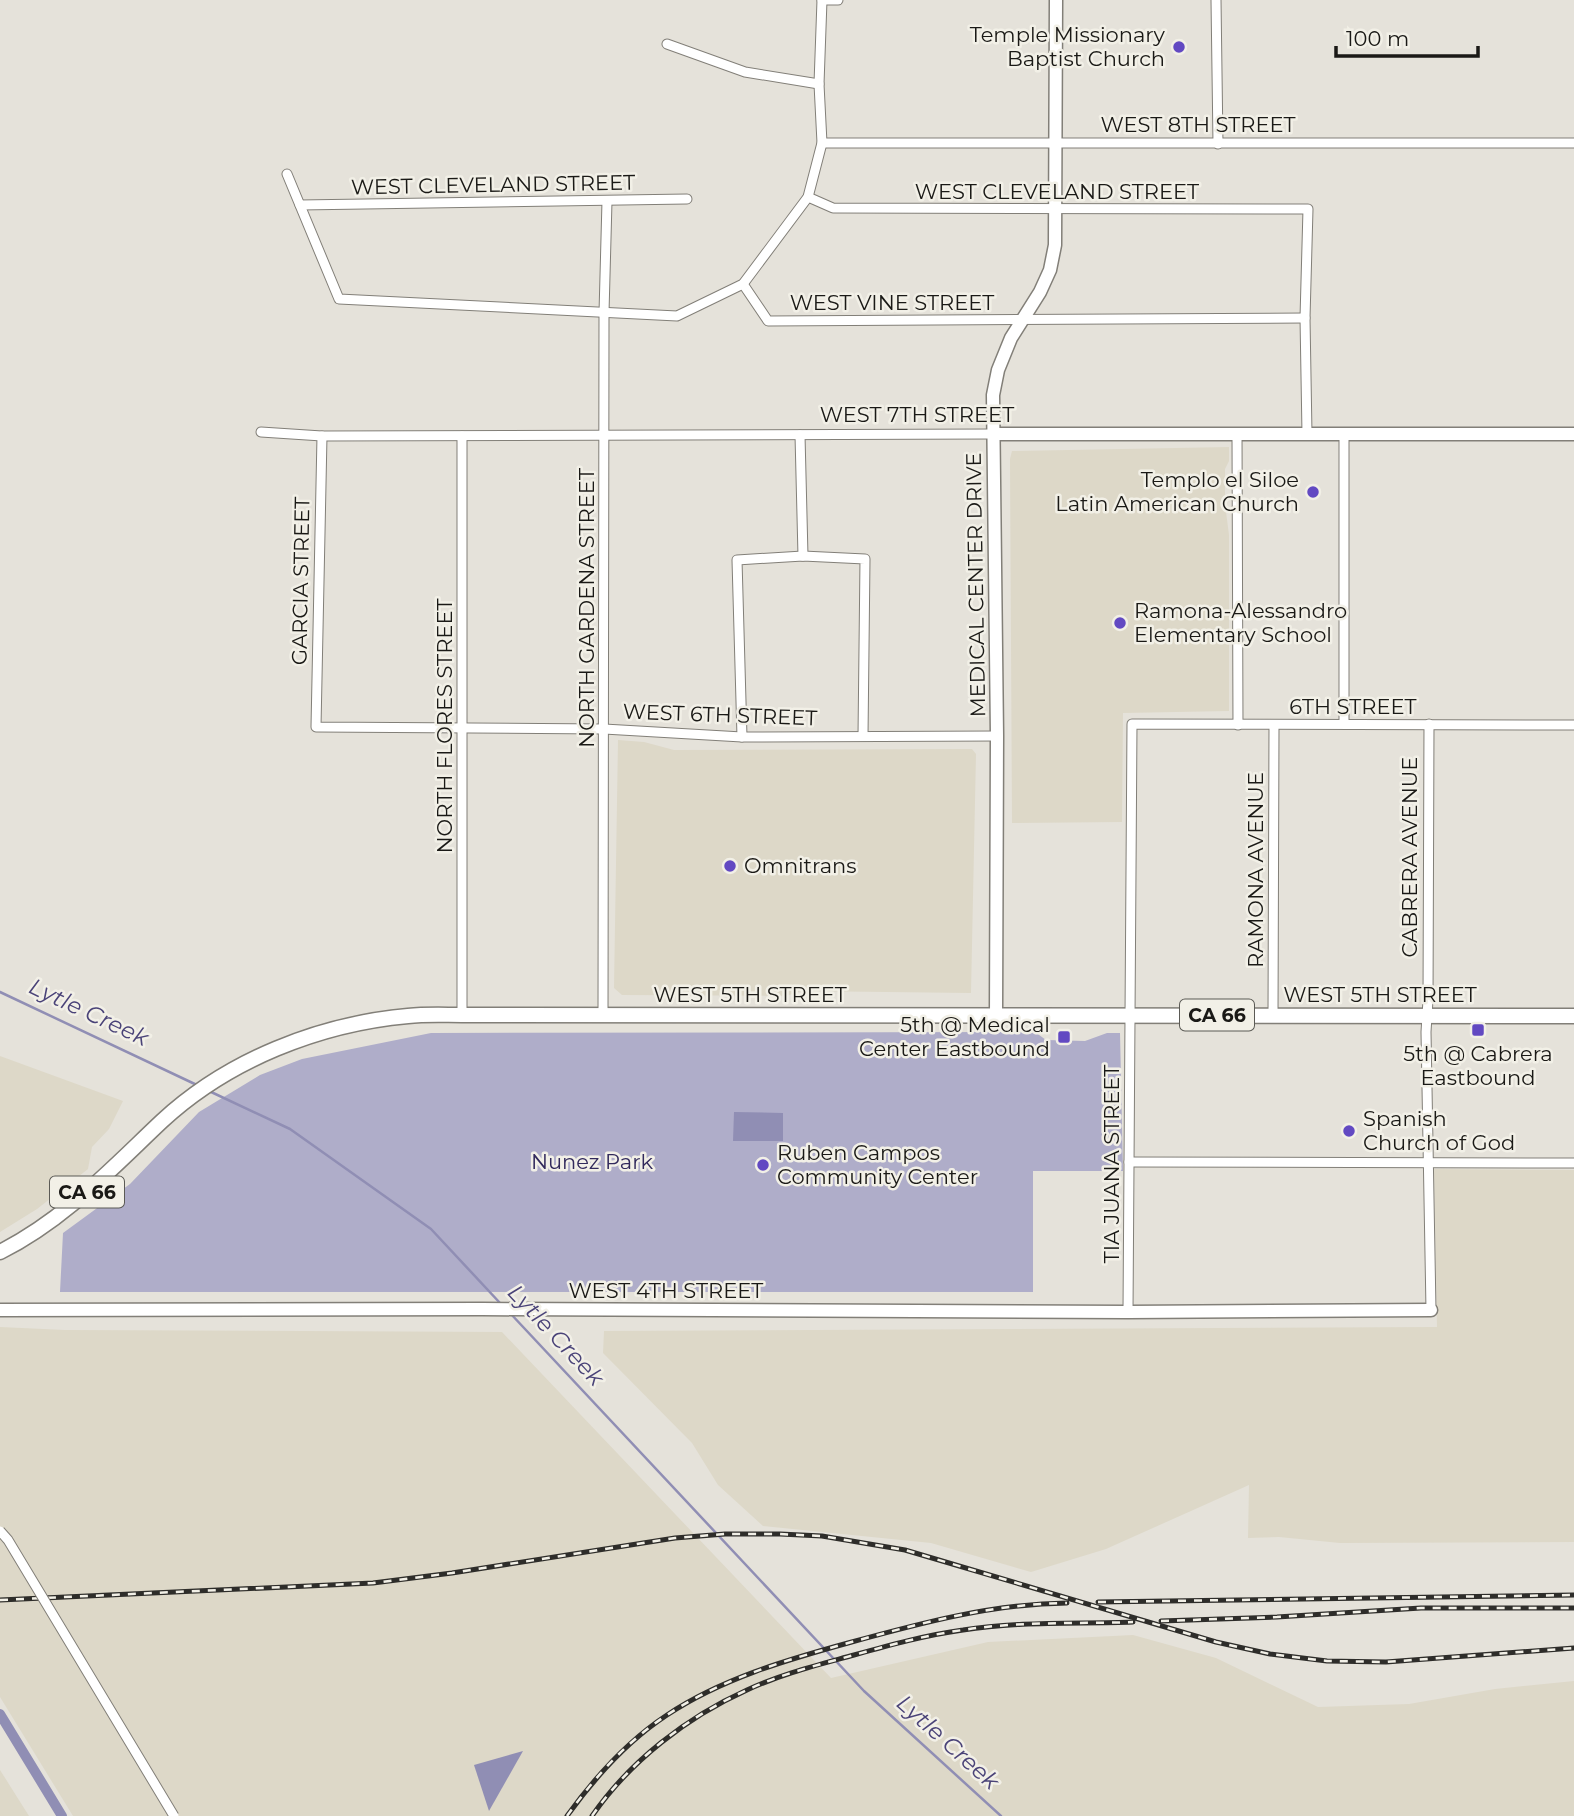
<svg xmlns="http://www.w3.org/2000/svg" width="1574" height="1816" font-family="Montserrat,sans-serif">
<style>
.built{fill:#ddd8c8}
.green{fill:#afadc9}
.water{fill:#908eb4}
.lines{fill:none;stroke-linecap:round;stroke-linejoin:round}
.stream{stroke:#908eb4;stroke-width:2.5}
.canal{stroke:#908eb4;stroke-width:10}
.street-casing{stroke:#827f78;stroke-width:11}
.secondary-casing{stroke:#827f78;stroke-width:15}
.primary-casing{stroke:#827f78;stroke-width:17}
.street{stroke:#fff;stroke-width:9}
.secondary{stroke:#fff;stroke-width:12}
.primary{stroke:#fff;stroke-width:14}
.rail-casing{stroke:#2e2d2a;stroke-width:5}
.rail{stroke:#f2f0e7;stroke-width:2.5;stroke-dasharray:8;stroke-linecap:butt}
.street-bridge-casing{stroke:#827f78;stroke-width:11;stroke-linecap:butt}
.street-bridge{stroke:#fff;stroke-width:9}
.poi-dot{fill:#6249c2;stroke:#f2f0e7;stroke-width:2.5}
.labels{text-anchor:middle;stroke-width:5;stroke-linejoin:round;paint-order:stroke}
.shield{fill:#f2f0e7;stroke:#5b5a55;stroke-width:2}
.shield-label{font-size:19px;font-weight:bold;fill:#1a1916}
.poi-label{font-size:21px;fill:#1a1916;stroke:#f2f0e7;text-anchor:start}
.street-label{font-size:21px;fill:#1a1916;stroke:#f2f0e7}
.park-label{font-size:21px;fill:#322a5c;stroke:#f2f0e7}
.water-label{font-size:23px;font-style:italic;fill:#4a4378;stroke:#f2f0e7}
</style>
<rect width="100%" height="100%" fill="#e5e2da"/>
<g class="built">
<path d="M1229 447V461L1225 469V504L1229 535V711L1123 713 1122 822 1012 823 1010 459 1012 451Z"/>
<path d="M618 740 644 742 674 750 972 749 976 754 971 993 801 991 786 996 622 995 614 988Z"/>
<path d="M0 1056 123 1101 109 1129 92 1147 88 1169 37 1209 0 1232Z"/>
<path d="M1434 1169 1574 1170V1542L1340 1543 1279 1537 1248 1538 1249 1485 1106 1549 1031 1572 931 1543 763 1526 718 1485 692 1443 603 1353 604 1331 1437 1327Z"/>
<path d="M0 1327 65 1330 502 1332 831 1678 988 1642 1133 1635 1216 1658 1318 1707 1409 1704 1495 1689 1574 1681V1816H73L0 1697Z"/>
<path d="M0 1770 29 1816H0Z"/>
</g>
<path class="green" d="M1010 1032H1035L1046 1040 1085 1041 1107 1033H1120L1123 1171H1033V1292H60L63 1233 130 1184 199 1112 260 1075 302 1059 431 1033Z"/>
<g class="water">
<path d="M734 1112 783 1113V1141H733Z"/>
<path d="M523 1751 489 1811 474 1765Z"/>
</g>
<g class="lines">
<g class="stream">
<path d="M0 992 199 1086"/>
<path d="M209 1091 290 1129 431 1229 500 1303"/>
<path d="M510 1313 864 1691 1001 1816"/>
</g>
<path class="canal" d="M0 1714 62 1816"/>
<defs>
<g id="street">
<path d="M822 0H838"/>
<path d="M1216 0 1218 144"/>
<path d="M667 44 745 72 819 84"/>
<path d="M822 143H1574"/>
<path d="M287 174 339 299 677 316 743 284 808 197 822 143 819 84 822 0"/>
<path d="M808 197 833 208 1308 209 1305 318 1307 434"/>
<path d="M300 205 687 199"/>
<path d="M743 284 768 321 1305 318"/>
<path d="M261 432 322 436 994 434"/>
<path d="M1237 434 1238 725"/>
<path d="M1344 434V724"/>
<path d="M800 435 803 556"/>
<path d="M322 436 316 727 604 729 742 737 997 736"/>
<path d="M1429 724 1428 1000 1426 1032 1431 1310"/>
<path d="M742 737 737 560 803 556 865 559 863 736"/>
<path d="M462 1015V436"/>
<path d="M603 1015 604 313 607 201"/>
<path d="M1273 1015 1274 725"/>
<path d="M1129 1162 1574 1163"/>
<path d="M1128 1312 1132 724 1574 725"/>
</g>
<g id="secondary">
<path d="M994 434H1574"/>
<path d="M996 1016 997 736 993 395 998 370 1011 338 1040 292 1050 270 1055 245 1056 0"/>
<path d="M0 1310 482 1309 1128 1312 1431 1310"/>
</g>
<path id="primary" d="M0 1252C64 1220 111 1169 162 1121 228 1060 319 1024 408 1016 426 1014 444 1015 462 1015L1574 1016"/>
</defs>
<use href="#street" class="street-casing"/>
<use href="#secondary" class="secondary-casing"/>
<use href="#primary" class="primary-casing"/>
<use href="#street" class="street"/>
<use href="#secondary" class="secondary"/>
<use href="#primary" class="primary"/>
<defs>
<g id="rail">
<path d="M0 1600 373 1583 452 1573 675 1538 725 1534H780L822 1536 905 1550 1216 1642 1270 1654 1327 1661 1386 1662 1574 1648"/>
<path d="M1098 1602 1574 1595"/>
<path d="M1161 1621 1277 1617 1421 1608H1574"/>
<path d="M567 1816C595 1777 626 1742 667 1715 721 1679 786 1660 848 1643 921 1623 991 1604 1067 1603"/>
<path d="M592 1816C630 1761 687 1717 747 1690 781 1674 818 1665 854 1655 890 1645 926 1635 963 1630 1019 1621 1077 1624 1133 1622"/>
</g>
</defs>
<use href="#rail" class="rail-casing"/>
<use href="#rail" class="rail"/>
<defs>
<path id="street-bridge" d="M0 1531 8 1540 174 1816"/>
</defs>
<use href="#street-bridge" class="street-bridge-casing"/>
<use href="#street-bridge" class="street-bridge"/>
</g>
<g class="poi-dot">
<circle cx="1179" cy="47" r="7"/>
<circle cx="1313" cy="492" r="7"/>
<circle cx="1120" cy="623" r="7"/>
<circle cx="730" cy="866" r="7"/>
<rect x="1471" y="1023" width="14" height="14" rx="3.5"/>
<rect x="1057" y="1030" width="14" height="14" rx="3.5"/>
<circle cx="1349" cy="1131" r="7"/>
<circle cx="763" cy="1165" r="7"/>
</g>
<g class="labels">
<g class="shield">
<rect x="1180" y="999.5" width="74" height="31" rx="5"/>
<rect x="50" y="1176.5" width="74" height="31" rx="5"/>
</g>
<g class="shield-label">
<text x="1217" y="1022">CA 66</text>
<text x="87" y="1199">CA 66</text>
</g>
<g class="poi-label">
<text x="1165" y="42" text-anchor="end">Temple Missionary<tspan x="1165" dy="24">Baptist Church</tspan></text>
<text x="1299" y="487" text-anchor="end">Templo el Siloe<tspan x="1299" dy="24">Latin American Church</tspan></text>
<text x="1134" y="618">Ramona-Alessandro<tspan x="1134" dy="24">Elementary School</tspan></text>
<text x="744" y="873">Omnitrans</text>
<text x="1050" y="1032" text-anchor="end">5th @ Medical<tspan x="1050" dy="24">Center Eastbound</tspan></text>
<text x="1478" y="1061" text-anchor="middle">5th @ Cabrera<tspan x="1478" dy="24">Eastbound</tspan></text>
<text x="1363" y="1126">Spanish<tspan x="1363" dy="24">Church of God</tspan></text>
<text x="777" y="1160">Ruben Campos<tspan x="777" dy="24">Community Center</tspan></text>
</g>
<g class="street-label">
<text x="1198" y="132">WEST 8TH STREET</text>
<text transform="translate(493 185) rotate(-1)" y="7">WEST CLEVELAND STREET</text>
<text x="1057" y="199">WEST CLEVELAND STREET</text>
<text x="892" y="310">WEST VINE STREET</text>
<text x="917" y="422">WEST 7TH STREET</text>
<text transform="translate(301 581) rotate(-89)" y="7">GARCIA STREET</text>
<text transform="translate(976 585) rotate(-91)" y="7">MEDICAL CENTER DRIVE</text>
<text transform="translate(587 608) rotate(-90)" y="7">NORTH GARDENA STREET</text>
<text x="1353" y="714">6TH STREET</text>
<text transform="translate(720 715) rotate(2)" y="7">WEST 6TH STREET</text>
<text transform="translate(445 726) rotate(-90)" y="7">NORTH FLORES STREET</text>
<text transform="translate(1410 857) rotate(-90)" y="7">CABRERA AVENUE</text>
<text transform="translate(1256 870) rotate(-90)" y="7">RAMONA AVENUE</text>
<text x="750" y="1002">WEST 5TH STREET</text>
<text x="1380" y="1002">WEST 5TH STREET</text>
<text transform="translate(1112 1164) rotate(-90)" y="7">TIA JUANA STREET</text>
<text x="666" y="1298">WEST 4TH STREET</text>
</g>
<g class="park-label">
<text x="592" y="1169">Nunez Park</text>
</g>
<g class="water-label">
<text transform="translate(89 1012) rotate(25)" y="8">Lytle Creek</text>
<text transform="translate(556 1335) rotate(47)" y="8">Lytle Creek</text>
<text transform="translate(948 1742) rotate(42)" y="8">Lytle Creek</text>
</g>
</g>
<path d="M1336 46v10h142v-10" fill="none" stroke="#1a1916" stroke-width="3.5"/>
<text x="1346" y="46" font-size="21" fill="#1a1916" stroke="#f2f0e7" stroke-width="5" paint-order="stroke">100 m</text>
</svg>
